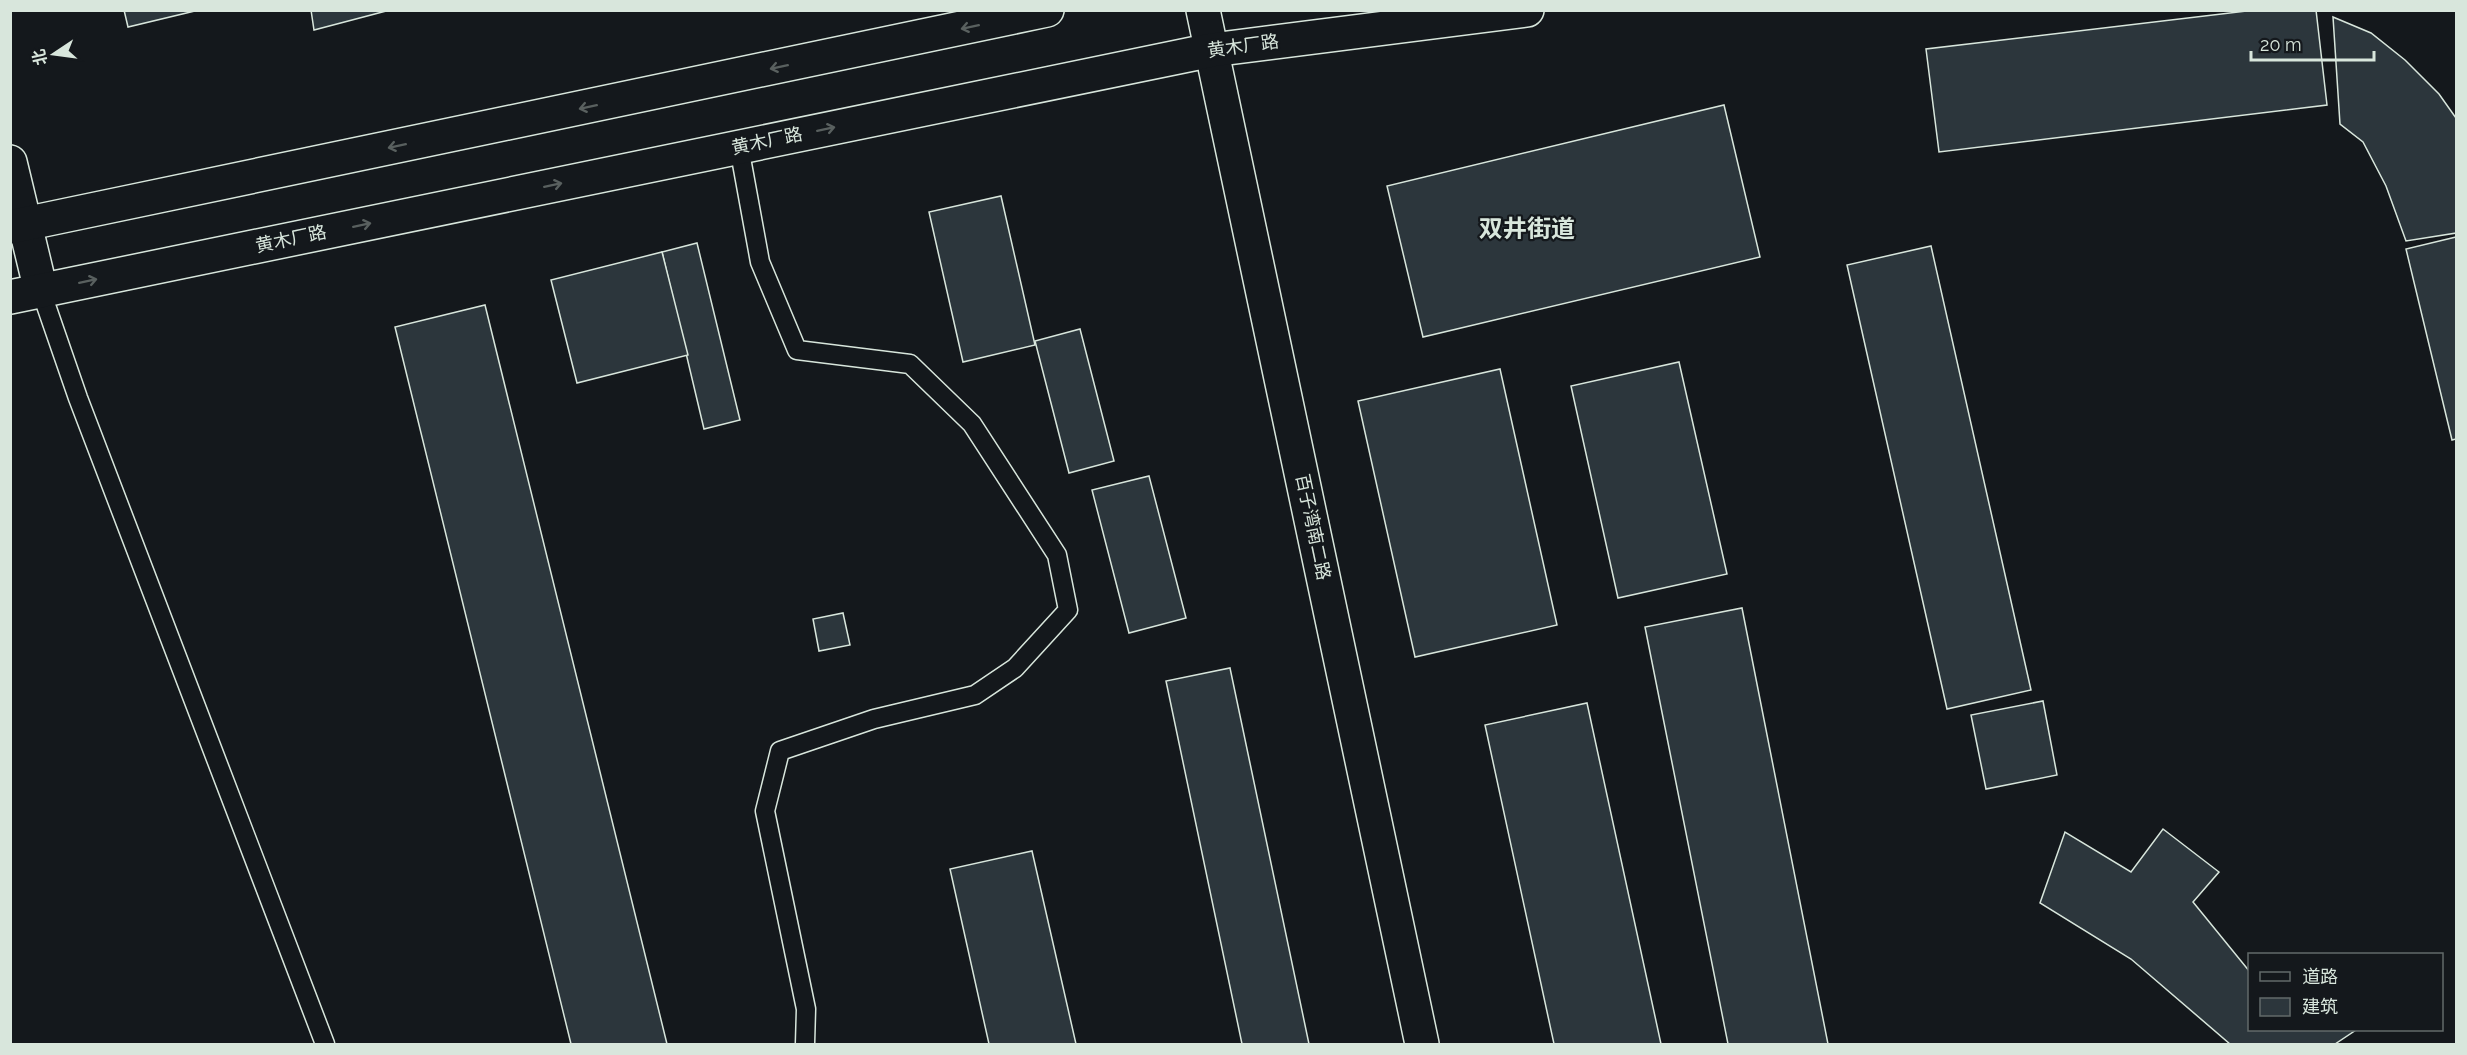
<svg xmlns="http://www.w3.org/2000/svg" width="2467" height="1055" font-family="Raleway,'Noto Sans SC',sans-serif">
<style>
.building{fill:#2c363c;stroke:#d8e6dc;stroke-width:1.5}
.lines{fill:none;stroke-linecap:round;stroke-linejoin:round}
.lane-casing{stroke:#d8e6dc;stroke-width:21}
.secondary-casing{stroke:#d8e6dc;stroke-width:36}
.lane{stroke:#14181c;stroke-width:18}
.secondary{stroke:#14181c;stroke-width:33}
.oneway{stroke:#59605f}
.labels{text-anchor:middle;stroke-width:4.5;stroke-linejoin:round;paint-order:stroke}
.street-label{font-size:18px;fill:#d8e6dc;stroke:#14181c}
.district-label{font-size:24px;font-weight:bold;fill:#d8e6dc;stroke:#14181c}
</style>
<rect width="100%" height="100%" fill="#14181c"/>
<g class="building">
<path d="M124 10H199L128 27Z"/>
<path d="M311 10H390L314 30Z"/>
<path d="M2255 10H2316L2327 105 1939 152 1926 49Z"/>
<path d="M2333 17 2371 33 2405 60 2439 94 2456 118V233L2406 241 2386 186 2363 142 2340 124Z"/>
<path d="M1724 105 1760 257 1423 337 1387 186Z"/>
<path d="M1001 196 1035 345 963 362 929 212Z"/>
<path d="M2456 237V439L2452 440 2406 249Z"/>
<path d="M697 243 740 420 704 429 662 252Z"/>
<path d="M1931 246 2031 690 1947 709 1847 265Z"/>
<path d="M662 252 688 355 577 383 551 280Z"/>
<path d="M485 305 667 1044H571L395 327Z"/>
<path d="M1080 329 1114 461 1069 473 1035 341Z"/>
<path d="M1679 362 1727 574 1618 598 1571 386Z"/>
<path d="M1500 369 1557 625 1415 657 1358 401Z"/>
<path d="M1149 476 1186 618 1129 633 1092 490Z"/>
<path d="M1742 608 1828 1044H1728L1645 627Z"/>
<path d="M843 613 850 645 819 651 813 619Z"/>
<path d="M1230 668 1309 1044H1242L1166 681Z"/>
<path d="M2043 701 2057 775 1986 789 1971 715Z"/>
<path d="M1587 703 1661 1044H1554L1485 725Z"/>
<path d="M2163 829 2219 872 2193 902 2250 972V1030H2356L2335 1044H2230L2131 959 2040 903 2065 832 2131 872Z"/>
<path d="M1032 851 1076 1044H989L950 869Z"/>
</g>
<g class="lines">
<defs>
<g id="lane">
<path d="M739 147 760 262 797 350 910 364 972 424 1057 555 1068 610 1015 668 975 695 874 719 780 751 765 811 806 1009 805 1044"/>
<path d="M41 291 78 398 325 1044"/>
</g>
<g id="secondary">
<path d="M1203 10 1422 1044"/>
<path d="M10 162 41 291"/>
<path d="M10 227 1047 10"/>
<path d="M10 297 1212 50 1527 10"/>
</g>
</defs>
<use href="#lane" class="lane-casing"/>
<use href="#secondary" class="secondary-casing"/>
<use href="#lane" class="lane"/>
<use href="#secondary" class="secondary"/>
</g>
<defs><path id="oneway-shaft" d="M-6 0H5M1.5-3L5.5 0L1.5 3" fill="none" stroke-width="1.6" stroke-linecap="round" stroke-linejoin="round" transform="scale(1.5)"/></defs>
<g class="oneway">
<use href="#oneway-shaft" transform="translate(970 27) rotate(168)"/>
<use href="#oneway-shaft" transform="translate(779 67) rotate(168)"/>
<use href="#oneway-shaft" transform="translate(588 107) rotate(168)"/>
<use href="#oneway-shaft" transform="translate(826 129) rotate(-12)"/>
<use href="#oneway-shaft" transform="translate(397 146) rotate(168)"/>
<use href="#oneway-shaft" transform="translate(553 185) rotate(-12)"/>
<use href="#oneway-shaft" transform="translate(362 225) rotate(-12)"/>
<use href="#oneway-shaft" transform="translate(88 281) rotate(-12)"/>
</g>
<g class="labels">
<g class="street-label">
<text transform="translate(1243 46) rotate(-8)" y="6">黄木厂路</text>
<text transform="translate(767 141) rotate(-12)" y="6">黄木厂路</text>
<text transform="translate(291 239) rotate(-12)" y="6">黄木厂路</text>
<text transform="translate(1313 527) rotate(78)" y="6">百子湾南二路</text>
</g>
<g class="district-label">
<text x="1527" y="237">双井街道</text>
</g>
</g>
<rect width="2467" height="1055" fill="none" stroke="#d8e6dc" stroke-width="24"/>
<rect x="2248" y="953" width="195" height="78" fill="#14181c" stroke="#626a69" stroke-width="1.5"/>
<rect x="2260" y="972" width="30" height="9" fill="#14181c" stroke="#626a69" stroke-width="1.5"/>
<text x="2302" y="983" font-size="18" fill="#d8e6dc">道路</text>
<rect x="2260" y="998" width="30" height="18" fill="#2c363c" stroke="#626a69" stroke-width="1.5"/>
<text x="2302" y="1013" font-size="18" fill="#d8e6dc">建筑</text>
<g transform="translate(54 54) rotate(257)" stroke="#14181c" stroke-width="4.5" paint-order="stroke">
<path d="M0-4.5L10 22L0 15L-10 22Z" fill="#d8e6dc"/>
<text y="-9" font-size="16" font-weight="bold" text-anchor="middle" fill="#d8e6dc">北</text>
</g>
<path d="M2251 51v9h123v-9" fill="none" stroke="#d8e6dc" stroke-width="3"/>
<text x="2260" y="51" font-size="18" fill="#d8e6dc" stroke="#14181c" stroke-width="4.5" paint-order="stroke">20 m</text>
</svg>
